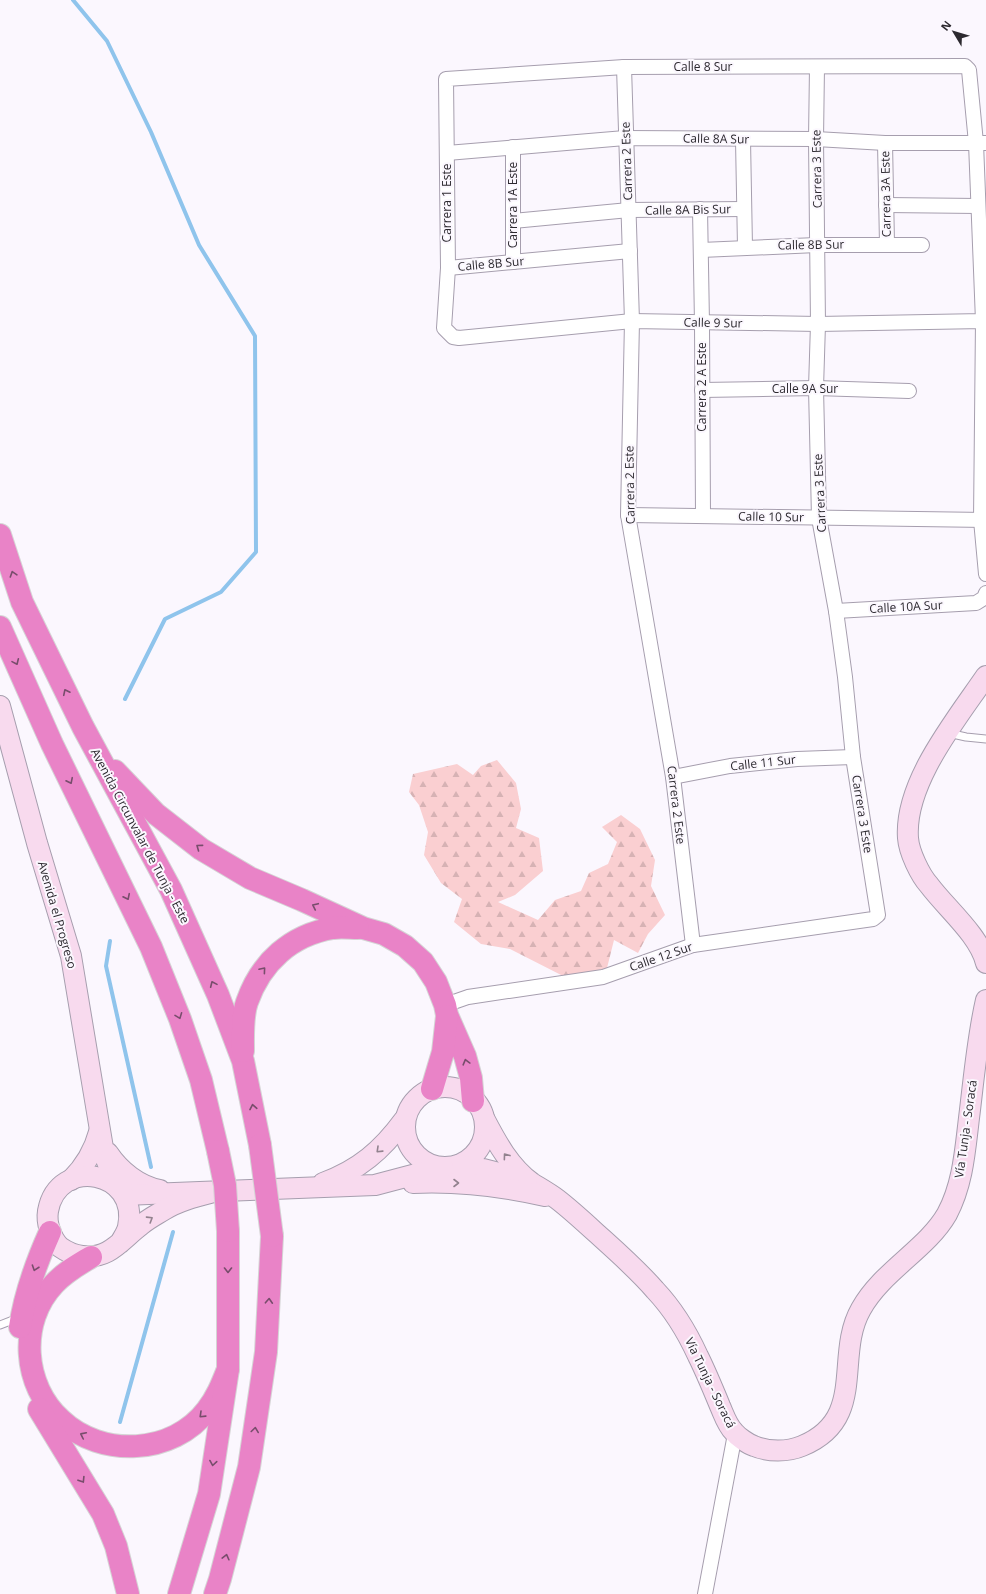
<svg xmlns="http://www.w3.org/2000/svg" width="986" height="1594" font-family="'Open Sans',sans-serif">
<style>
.forest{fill:url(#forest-firs)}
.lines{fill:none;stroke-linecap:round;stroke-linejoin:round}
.stream{stroke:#8fc4ec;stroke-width:4}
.lane-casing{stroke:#a69eae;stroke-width:9}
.street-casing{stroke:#a69eae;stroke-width:16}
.secondary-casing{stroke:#a69eae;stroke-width:22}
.highway-casing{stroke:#d5d4d5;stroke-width:24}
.lane{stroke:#fff;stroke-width:7}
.street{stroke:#fff;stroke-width:14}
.secondary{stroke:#f8daee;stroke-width:20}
.highway{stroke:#e983c7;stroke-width:22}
.highway-bridge-casing{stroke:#d5d4d5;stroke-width:24;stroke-linecap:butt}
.highway-bridge{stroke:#e983c7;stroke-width:22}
.oneway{stroke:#784d6c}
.oneway2{stroke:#92828e}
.labels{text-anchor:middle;stroke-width:4;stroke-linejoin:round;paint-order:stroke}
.street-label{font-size:12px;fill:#2c292f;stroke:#fbf7fe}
</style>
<defs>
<pattern id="forest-firs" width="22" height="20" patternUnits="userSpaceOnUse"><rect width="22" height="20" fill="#facfd1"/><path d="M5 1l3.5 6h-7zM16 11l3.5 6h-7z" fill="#d6b2b4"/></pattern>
</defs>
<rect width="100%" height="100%" fill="#fbf7fe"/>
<path class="forest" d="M497 760 516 783 521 809 516 828 539 838 543 871 515 895 498 902 538 920 555 900 581 891 589 873 608 864 617 842 602 827 621 815 640 829 655 860 651 886 665 915 648 934 638 953 614 940 607 968 567 978 510 949 481 944 454 922 462 899 441 883 424 855 428 832 419 805 409 792 413 774 457 764 473 775 481 766Z"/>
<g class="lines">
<g class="stream">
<path d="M73 0 107 41 151 132 199 245 255 336 256 552 221 592 165 619 125 699"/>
<path d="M110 941 106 966 151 1167"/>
<path d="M120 1422 173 1232"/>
</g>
<defs>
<g id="lane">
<path d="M948 733 966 737 986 739"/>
<path d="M0 1325 18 1318"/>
</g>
<g id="street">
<path d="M624 67 632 321 628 515 673 777 693 945"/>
<path d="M743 140 745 247"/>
<path d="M885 143 887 244"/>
<path d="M513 147V262"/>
<path d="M447 153 625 138 816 139 885 143H986"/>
<path d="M886 205 978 206"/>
<path d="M700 209 702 323 703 516"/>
<path d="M513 221 629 210 744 209"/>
<path d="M701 250 817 245H922"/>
<path d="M448 268 630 251"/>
<path d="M986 321H983L818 324 632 321 459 338 453 337 444 328 448 268 446 79 624 67 965 66 969 70 976 143 983 321 981 520 986 574"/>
<path d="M702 390 816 388 909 391"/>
<path d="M628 515 986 520"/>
<path d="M836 611 976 603 984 598 986 593"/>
<path d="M673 777 730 766 797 759 853 757"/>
<path d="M445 1005 468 997 603 977 693 945 873 919 878 915 853 757 845 677 836 611 819 518 816 388 818 324 816 139 817 67"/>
<path d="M705 1594 735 1434"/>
</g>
<g id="secondary">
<path d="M986 676C956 720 904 783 908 838 909 852 920 875 929 885 947 909 979 935 986 963"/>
<path d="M0 706 37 843 71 956 104 1154 117 1187"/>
<circle cx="445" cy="1127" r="40"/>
<path d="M485 1120C497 1143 510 1167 532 1183 540 1188 549 1193 557 1199 570 1209 582 1220 594 1231 615 1250 637 1269 655 1290 673 1309 687 1332 698 1356 706 1372 713 1389 720 1406 724 1415 727 1425 734 1432 738 1437 748 1444 754 1446 768 1452 788 1452 802 1446 868 1419 834 1356 861 1309 882 1271 927 1249 947 1214 963 1184 965 1151 969 1118 974 1078 977 1039 986 1000"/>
<path d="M108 1153C120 1171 139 1186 160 1190"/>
<path d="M459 1165 483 1169 527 1180"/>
<path d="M71 1180C85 1166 94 1151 99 1132"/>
<path d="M323 1183C359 1170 382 1150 404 1120"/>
<path d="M413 1183C458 1181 501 1186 545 1196"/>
<path d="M124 1195 375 1185 443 1167"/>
<path d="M120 1243C123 1238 127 1232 128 1227 140 1171 58 1155 48 1211 46 1223 51 1238 60 1247 67 1252 74 1255 82 1256 109 1260 121 1240 141 1225 148 1219 156 1215 164 1210 180 1200 199 1196 218 1191"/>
</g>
<g id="highway">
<path d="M0 535 22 602 83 727 171 890 218 995 243 1061 260 1145"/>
<path d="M0 627 52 744 151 947 180 1019 201 1080 218 1151"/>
<path d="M115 771 156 814 201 849 250 878 302 900 363 928 384 934 405 946 423 962 436 982 445 1005 447 1015 465 1056 471 1078 473 1101"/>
<path d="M243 1051C243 1035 242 1016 247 1002 261 962 291 935 333 928 341 927 350 928 358 928"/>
<path d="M432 1089 443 1052 447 1016"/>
<path d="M91 1257C78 1265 65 1272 54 1284 18 1322 23 1386 61 1420 101 1458 173 1455 207 1410 217 1397 222 1384 228 1369"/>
<path d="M20 1327C25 1293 36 1263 50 1232"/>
<path d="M39 1409 103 1514 116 1546 128 1594"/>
<path d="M179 1594 209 1494 228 1369V1231"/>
<path d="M215 1594 220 1579 249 1467 266 1352 272 1236"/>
</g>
</defs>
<use href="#lane" class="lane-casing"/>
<use href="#street" class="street-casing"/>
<use href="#secondary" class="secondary-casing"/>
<use href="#highway" class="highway-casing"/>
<use href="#lane" class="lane"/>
<use href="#street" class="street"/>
<use href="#secondary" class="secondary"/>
<use href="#highway" class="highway"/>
<defs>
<g id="highway-bridge">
<path d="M260 1145 272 1236"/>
<path d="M218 1151 225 1185 228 1231"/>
</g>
</defs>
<use href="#highway-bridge" class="highway-bridge-casing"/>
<use href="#highway-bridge" class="highway-bridge"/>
</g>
<defs><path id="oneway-chevron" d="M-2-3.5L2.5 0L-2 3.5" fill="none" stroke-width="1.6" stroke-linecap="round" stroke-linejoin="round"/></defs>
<g class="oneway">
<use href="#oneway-chevron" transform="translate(13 574) rotate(-108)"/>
<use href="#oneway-chevron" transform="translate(16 662) rotate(66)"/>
<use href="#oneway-chevron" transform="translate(66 692) rotate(-116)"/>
<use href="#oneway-chevron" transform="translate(70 781) rotate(64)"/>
<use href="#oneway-chevron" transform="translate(199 847) rotate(-144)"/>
<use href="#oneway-chevron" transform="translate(127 897) rotate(64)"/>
<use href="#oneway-chevron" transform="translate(315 906) rotate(-155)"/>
<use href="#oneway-chevron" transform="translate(263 970) rotate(-50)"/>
<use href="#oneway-chevron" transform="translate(213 984) rotate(-114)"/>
<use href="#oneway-chevron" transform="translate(179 1016) rotate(69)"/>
<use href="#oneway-chevron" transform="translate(466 1062) rotate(-105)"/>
<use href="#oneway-chevron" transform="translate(253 1107) rotate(-101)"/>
<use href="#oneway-chevron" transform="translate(35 1268) rotate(109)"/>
<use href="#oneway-chevron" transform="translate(228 1270) rotate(90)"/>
<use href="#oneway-chevron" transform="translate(269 1301) rotate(-87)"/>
<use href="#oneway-chevron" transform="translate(202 1415) rotate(136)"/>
<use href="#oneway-chevron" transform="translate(255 1430) rotate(-82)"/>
<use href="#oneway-chevron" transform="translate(83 1435) rotate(-154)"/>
<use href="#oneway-chevron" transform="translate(213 1463) rotate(99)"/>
<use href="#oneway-chevron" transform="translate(82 1480) rotate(58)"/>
<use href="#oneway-chevron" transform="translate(226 1557) rotate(-76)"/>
</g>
<g class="oneway2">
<use href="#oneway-chevron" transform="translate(379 1150) rotate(136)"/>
<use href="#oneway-chevron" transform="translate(506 1156) rotate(-126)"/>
<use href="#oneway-chevron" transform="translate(456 1183)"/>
<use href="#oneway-chevron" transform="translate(150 1219) rotate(-32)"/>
</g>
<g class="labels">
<g class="street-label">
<text x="703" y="71">Calle 8 Sur</text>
<text transform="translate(716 139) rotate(1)" y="4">Calle 8A Sur</text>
<text transform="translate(627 161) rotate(-92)" y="4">Carrera 2 Este</text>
<text transform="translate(817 169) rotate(-91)" y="4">Carrera 3 Este</text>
<text transform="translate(886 194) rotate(-91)" y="4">Carrera 3A Este</text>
<text transform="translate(447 203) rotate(-90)" y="4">Carrera 1 Este</text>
<text transform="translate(513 205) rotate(-90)" y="4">Carrera 1A Este</text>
<text transform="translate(688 210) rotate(-1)" y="4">Calle 8A Bis Sur</text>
<text transform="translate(811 245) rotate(-1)" y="4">Calle 8B Sur</text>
<text transform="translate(491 264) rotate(-5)" y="4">Calle 8B Sur</text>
<text transform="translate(713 323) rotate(1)" y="4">Calle 9 Sur</text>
<text transform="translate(702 387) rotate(-90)" y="4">Carrera 2 A Este</text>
<text x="805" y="393">Calle 9A Sur</text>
<text transform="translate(630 485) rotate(-91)" y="4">Carrera 2 Este</text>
<text transform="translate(820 493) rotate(-93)" y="4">Carrera 3 Este</text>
<text transform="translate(771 517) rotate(1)" y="4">Calle 10 Sur</text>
<text transform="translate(906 607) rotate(-3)" y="4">Calle 10A Sur</text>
<text transform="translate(763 763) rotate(-6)" y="4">Calle 11 Sur</text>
<text transform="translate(676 805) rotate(83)" y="4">Carrera 2 Este</text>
<text transform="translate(862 814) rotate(81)" y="4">Carrera 3 Este</text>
<text transform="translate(140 836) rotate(62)" y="4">Avenida Circunvalar de Tunja - Este</text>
<text transform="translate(57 915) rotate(74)" y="4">Avenida el Progreso</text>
<text transform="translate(661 957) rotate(-19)" y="4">Calle 12 Sur</text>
<text transform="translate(966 1129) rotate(-82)" y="4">Vía Tunja - Soracá</text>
<text transform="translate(710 1383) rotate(64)" y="4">Vía Tunja - Soracá</text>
</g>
</g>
<g transform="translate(954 32) rotate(308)" stroke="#fbf7fe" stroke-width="3" paint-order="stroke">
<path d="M0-3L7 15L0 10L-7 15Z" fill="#2c292f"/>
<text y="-6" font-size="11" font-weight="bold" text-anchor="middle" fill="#2c292f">N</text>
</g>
</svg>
